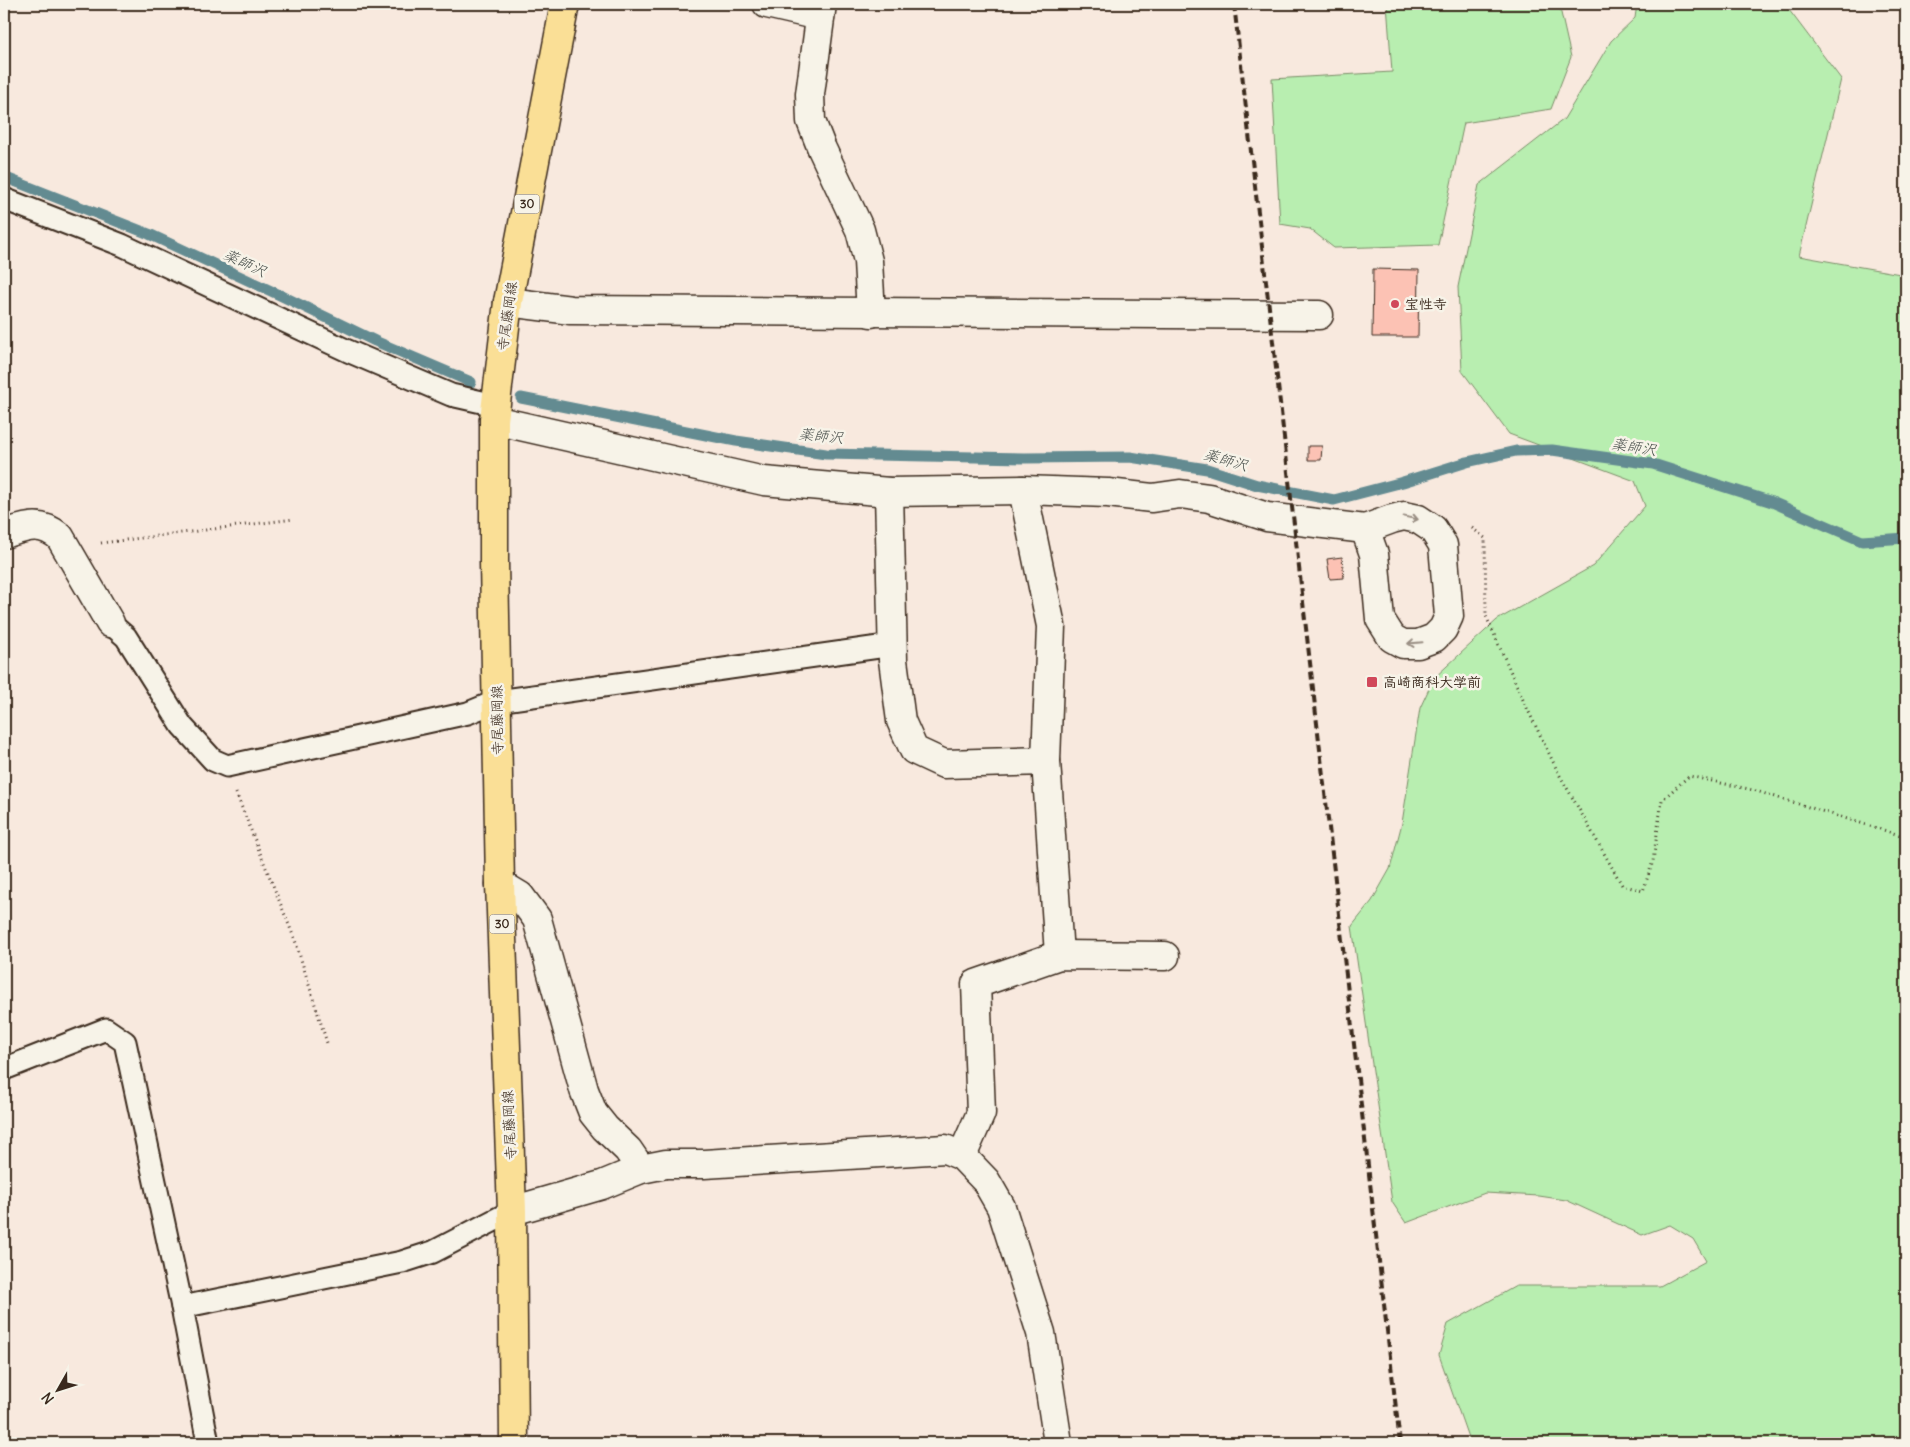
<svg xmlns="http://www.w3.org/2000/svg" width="1910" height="1447" font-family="Delius,'Klee One',sans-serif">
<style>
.green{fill:#b8eeb0;stroke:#7a8c67}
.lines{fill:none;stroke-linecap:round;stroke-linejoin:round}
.stream{stroke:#638b91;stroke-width:11}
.building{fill:#fcc2b4;stroke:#3b2a1e}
.lane-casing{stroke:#3b2a1e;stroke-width:25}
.street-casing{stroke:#3b2a1e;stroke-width:31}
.primary-casing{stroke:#3b2a1e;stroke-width:31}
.path{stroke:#3b2a1e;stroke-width:3;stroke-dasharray:1 4;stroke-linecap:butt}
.lane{stroke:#f7f3e8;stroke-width:21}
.street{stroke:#f7f3e8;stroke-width:28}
.primary{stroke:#fadf96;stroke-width:28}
.rail{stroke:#3b2a1e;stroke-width:4;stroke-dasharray:8 4;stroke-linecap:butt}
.oneway{stroke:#998e83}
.poi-dot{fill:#d1495b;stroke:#f7f3e8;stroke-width:2}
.labels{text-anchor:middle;stroke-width:5;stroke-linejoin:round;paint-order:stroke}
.shield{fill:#f7f3e8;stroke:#73665b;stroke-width:1}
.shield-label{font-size:12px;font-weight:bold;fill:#3b2a1e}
.poi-label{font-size:14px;font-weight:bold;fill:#3b2a1e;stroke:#f7f3e8;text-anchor:start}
.street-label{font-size:14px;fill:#3b2a1e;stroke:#f7f3e8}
.water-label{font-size:15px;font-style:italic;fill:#4c524e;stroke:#f7f3e8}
</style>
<rect width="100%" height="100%" fill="#f8e9de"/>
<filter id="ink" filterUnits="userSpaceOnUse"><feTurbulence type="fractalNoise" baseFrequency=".02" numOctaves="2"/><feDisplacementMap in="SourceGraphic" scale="10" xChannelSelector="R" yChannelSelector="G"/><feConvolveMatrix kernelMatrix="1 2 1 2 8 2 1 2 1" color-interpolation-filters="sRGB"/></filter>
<g filter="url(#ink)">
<g class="green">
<path d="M1387 4H1559L1571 57 1551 109 1464 123 1438 245 1334 248 1310 229 1280 224 1272 79 1392 72Z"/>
<path d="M1637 4H1788L1789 10 1841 79 1799 256 1906 275V1443H1470L1439 1355 1448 1324 1516 1286H1660L1706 1261 1693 1239 1670 1225 1642 1235 1566 1200 1539 1196 1485 1193 1406 1223 1392 1202 1352 926 1372 901 1390 869 1402 823 1420 708 1434 678 1497 620 1593 566 1645 506 1635 481 1509 434 1462 371 1458 287 1479 185 1564 119 1611 41 1635 18Z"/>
</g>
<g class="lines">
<g class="stream">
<path d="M4 177 149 234 284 297 375 341 471 382"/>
<path d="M521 398 736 441 826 454 1024 458 1130 457 1207 469 1257 485 1334 500 1403 482 1467 462 1516 451 1552 450 1653 464 1772 502 1862 541 1906 538"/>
</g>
</g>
<g class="building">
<path d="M1373 269 1419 270 1418 337H1372Z"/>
<path d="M1308 446H1322L1321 460H1308Z"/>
<path d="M1342 557 1344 578 1330 579 1327 559Z"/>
</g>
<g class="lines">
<defs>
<g id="lane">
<path d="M4 199 122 245 348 351 451 395 495 405"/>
<path d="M110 623 126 637 182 726 213 760 227 766 468 713 497 701 893 645"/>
<path d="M4 1069 106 1029 125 1042 182 1307 208 1443"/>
<path d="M182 1307 402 1262 433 1252 512 1211"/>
</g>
<g id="street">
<path d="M767 4 819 16"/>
<path d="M822 4 810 94 811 121 822 149 860 230 868 261 871 313"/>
<path d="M508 302 571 310 1319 315"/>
<path d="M494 420 764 481 889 492 1023 490 1108 493 1152 498 1180 494 1209 498 1267 517 1365 529 1392 519 1404 516 1418 519 1433 529 1443 545 1449 616 1443 629 1434 638 1418 644H1403L1392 638 1380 619 1374 554 1365 529"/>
<path d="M1023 490 1051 626 1046 761 1059 955"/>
<path d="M889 492 893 660 901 721 914 750 944 764 1046 761"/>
<path d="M4 534C26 527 40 520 60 537L110 623"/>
<path d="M500 884 520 896 537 919 584 1090 593 1113 605 1128 628 1150 641 1169"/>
<path d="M962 1156 981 1113 976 984 1059 955 1165 956"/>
<path d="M512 1211 602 1185 641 1169 666 1164H704L945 1149 962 1156 986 1181 1001 1207 1041 1333 1058 1443"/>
</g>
<path id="primary" d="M514 1443 512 1211 500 884 494 562V420L508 302 565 4"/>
</defs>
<use href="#lane" class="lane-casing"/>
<use href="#street" class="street-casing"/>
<use href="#primary" class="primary-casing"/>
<g class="path">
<path d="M1472 528 1485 538 1486 616 1524 702 1559 774 1622 885 1643 891 1653 861 1662 800 1689 776 1753 790 1906 837"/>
<path d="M101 543 294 519"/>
<path d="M236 793 295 940 327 1043"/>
</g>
<use href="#lane" class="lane"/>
<use href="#street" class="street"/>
<use href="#primary" class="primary"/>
<path class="rail" d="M1234 4 1400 1443"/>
</g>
<defs><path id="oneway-shaft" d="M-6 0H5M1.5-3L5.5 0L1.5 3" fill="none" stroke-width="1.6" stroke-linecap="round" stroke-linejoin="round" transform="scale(1.25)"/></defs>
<g class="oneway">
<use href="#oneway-shaft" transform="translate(1411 518) rotate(12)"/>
<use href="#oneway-shaft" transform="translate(1415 643) rotate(175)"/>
</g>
</g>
<g class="poi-dot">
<circle cx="1395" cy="304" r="5"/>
<rect x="1366" y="676" width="12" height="12" rx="2.5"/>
</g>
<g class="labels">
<g class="shield">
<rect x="514.5" y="194.5" width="25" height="19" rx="4"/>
<rect x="489.5" y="914.5" width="25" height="19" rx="4"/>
</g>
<g class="shield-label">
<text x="527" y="208">30</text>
<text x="502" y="928">30</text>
</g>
<g class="poi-label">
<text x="1405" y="309">宝性寺</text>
<text x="1383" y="687">高崎商科大学前</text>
</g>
<g class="street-label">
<text transform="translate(507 316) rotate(-82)" y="5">寺尾藤岡線</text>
<text transform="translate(497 720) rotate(-91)" y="5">寺尾藤岡線</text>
<text transform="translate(509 1125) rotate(-93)" y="5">寺尾藤岡線</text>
</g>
<g class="water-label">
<text transform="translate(245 263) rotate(25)" y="5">薬師沢</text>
<text transform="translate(821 436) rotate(5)" y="5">薬師沢</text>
<text transform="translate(1634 447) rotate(9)" y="5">薬師沢</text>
<text transform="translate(1226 460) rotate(16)" y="5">薬師沢</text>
</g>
</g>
<rect width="1910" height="1447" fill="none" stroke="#f7f3e8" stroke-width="20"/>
<rect x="10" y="10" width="1890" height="1427" fill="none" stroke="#3b2a1e" stroke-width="2" filter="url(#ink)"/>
<g transform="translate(58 1390) rotate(231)" stroke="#f7f3e8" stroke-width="4" paint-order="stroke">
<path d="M0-4L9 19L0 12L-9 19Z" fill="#3b2a1e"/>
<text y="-8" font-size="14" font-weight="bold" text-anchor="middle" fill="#3b2a1e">N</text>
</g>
</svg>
